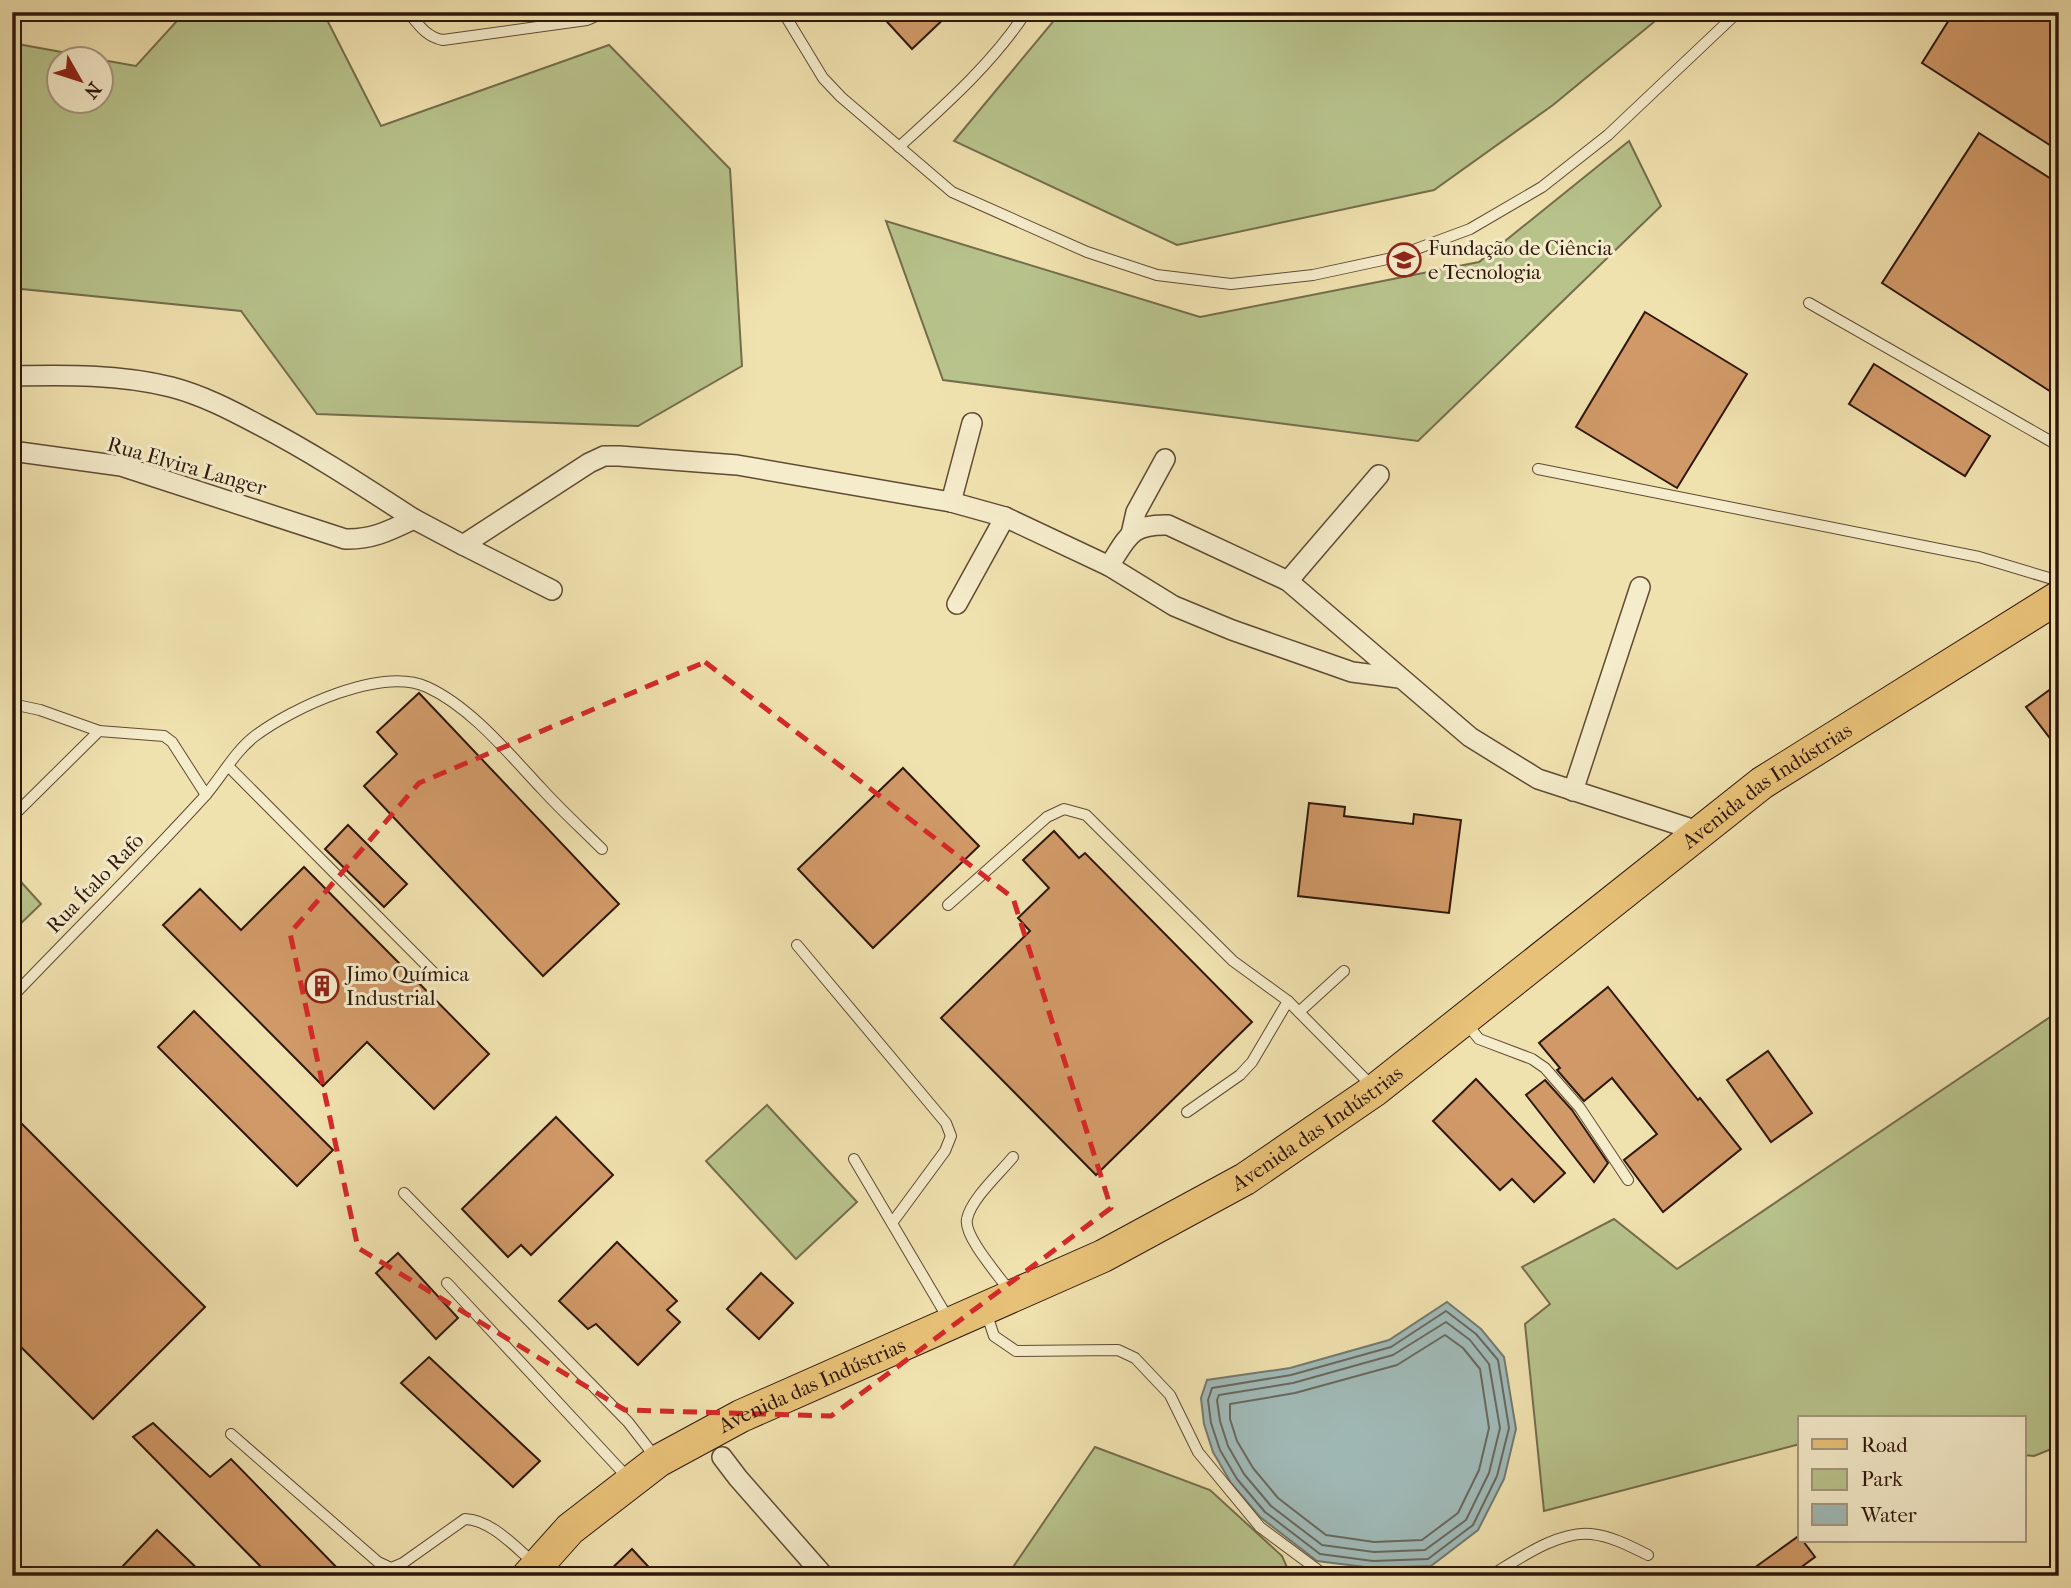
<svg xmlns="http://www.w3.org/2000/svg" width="2071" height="1588" font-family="'IM FELL French Canon',serif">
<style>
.green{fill:#b8c38c;stroke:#746d4b;stroke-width:2}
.water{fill:#a0bab7;stroke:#737972;stroke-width:2}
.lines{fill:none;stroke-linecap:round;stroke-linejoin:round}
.shore{stroke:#686860;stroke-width:2}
.building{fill:#d19968;stroke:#2f170a;stroke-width:2}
.lane-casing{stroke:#5f4a33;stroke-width:12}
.street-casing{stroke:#5f4a33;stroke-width:22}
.primary-casing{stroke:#2f170a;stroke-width:34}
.lane{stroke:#f5eccb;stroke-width:10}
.street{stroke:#f5eccb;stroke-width:19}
.primary{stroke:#e8c178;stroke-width:32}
.marked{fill:none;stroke:#d62828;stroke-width:5;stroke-dasharray:14 9;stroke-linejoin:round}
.labels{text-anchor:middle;stroke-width:6;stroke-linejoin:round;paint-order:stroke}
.poi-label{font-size:21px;fill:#2f170a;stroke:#f5eccb;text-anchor:start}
.street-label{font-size:21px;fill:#2f170a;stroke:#f5eccb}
</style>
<rect width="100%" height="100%" fill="#f0e2af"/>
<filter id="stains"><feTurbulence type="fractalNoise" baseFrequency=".00286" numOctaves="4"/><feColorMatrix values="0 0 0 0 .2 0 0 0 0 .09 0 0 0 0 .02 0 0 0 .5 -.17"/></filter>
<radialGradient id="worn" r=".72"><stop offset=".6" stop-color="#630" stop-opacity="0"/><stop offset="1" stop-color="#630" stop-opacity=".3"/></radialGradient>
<g class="green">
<path d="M185 12H323L381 126 609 45 730 169 742 366 638 426 317 414 241 311 12 288V43L100 59 60 60V102H102V60L136 66Z"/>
<path d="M1061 12H1666L1553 105 1434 190 1177 245 954 141Z"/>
<path d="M1629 141 1661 206 1418 441 943 380 886 221 1200 317 1479 262Z"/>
<path d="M12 872 41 904 12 932Z"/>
<path d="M2059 1011V1446L2034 1456 2024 1455V1418H1800V1444L1544 1511 1525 1324 1550 1304 1522 1267 1614 1219 1677 1269Z"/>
<path d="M767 1105 857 1202 796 1259 706 1161Z"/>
<path d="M1095 1447 1210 1490 1282 1556 1291 1576H1012L1011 1570Z"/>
</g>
<path class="water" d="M1447 1302 1481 1329 1504 1357 1516 1429 1504 1479 1478 1530 1431 1566 1373 1568 1317 1561 1260 1517 1231 1483 1213 1452 1204 1424 1201 1398 1207 1380 1290 1368 1389 1340Z"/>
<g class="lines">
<g class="shore">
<path d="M1446 1311 1476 1334 1498 1360 1509 1428 1497 1476 1473 1525 1428 1559 1373 1561 1320 1554 1265 1512 1237 1479 1220 1450 1211 1423 1208 1400 1212 1388 1291 1375 1391 1347Z"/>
<path d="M1446 1322 1470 1340 1489 1364 1500 1428 1489 1473 1466 1520 1425 1550 1374 1552 1322 1545 1271 1506 1244 1474 1228 1446 1220 1421 1217 1400 1219 1395 1293 1383 1393 1355Z"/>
<path d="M1445 1335 1463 1348 1480 1369 1489 1428 1479 1470 1458 1513 1422 1540 1374 1542 1326 1535 1278 1498 1253 1468 1237 1441 1230 1419V1404L1295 1393 1397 1365Z"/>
</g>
</g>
<g class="building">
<path d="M878 12H951L912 49Z"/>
<path d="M1954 12H2038L2059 25V151L1922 63Z"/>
<path d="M1979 133 2059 184V397L1882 283Z"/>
<path d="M1645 312 1747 374 1677 488 1576 427Z"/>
<path d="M1874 364 1990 436 1965 476 1849 404Z"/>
<path d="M2059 683V750L2026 707Z"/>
<path d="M419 693 619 904 543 976 364 786 397 754 377 732Z"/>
<path d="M903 768 979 846 873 948 798 869Z"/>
<path d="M1309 803 1345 807 1344 816 1413 824 1414 814 1461 820 1449 913 1298 896Z"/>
<path d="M348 825 407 884 384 907 325 849Z"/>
<path d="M1054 831 1079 858 1085 853 1252 1022 1096 1175 941 1018 1030 931 1018 918 1049 888 1023 860Z"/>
<path d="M304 867 489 1054 434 1109 367 1042 323 1086 163 925 200 889 241 930Z"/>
<path d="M1608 987 1698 1100 1700 1098 1741 1149 1663 1212 1624 1160 1657 1134 1612 1078 1584 1101 1557 1070 1560 1068 1539 1043Z"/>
<path d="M194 1011 333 1150 297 1186 158 1047Z"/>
<path d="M1768 1051 1812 1113 1771 1142 1727 1080Z"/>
<path d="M1476 1079 1565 1173 1534 1202 1512 1179 1500 1190 1433 1121Z"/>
<path d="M1545 1080 1572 1110 1608 1163 1594 1182 1526 1095Z"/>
<path d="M12 1114 205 1307 93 1419 12 1338Z"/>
<path d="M556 1117 613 1175 531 1255 521 1245 508 1257 462 1209Z"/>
<path d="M617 1242 677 1301 667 1310 680 1322 638 1365 596 1324 588 1329 559 1301Z"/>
<path d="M398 1253 458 1318 436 1339 376 1273Z"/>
<path d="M761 1273 793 1303 759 1339 727 1309Z"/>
<path d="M429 1357 540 1461 513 1487 401 1383Z"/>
<path d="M153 1423 210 1477 231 1459 345 1576H270L133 1437Z"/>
<path d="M157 1530 205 1576H129L121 1568Z"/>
<path d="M1800 1535V1541H1803L1815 1557 1789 1576H1743Z"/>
<path d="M632 1549 657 1576H604Z"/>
</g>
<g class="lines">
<defs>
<g id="lane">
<path d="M408 12C418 24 426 37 443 40L587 20 605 12"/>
<path d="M783 12 823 78 841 97 952 192 1087 252 1157 275 1231 284 1313 275 1392 258 1470 229 1542 187 1608 135 1738 12"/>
<path d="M899 147C944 106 993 63 1026 12"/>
<path d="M1809 303 2059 446"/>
<path d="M1538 469 1979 557 2059 581"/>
<path d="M12 704 40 710 99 731"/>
<path d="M228 766 434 973"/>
<path d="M12 817 99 731 164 736 172 742 206 795"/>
<path d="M948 905 1047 817 1064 809 1086 815 1233 961 1288 1001 1373 1087"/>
<path d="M797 945 946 1123 951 1136 945 1151 892 1223"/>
<path d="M12 997C76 930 142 865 204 797 221 778 234 752 255 736 292 708 382 666 427 687 471 707 509 754 542 789 561 810 582 829 602 849"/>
<path d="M1299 1012 1344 971"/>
<path d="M1466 1023 1479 1039 1532 1059 1545 1068 1580 1108 1628 1180"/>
<path d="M1187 1112 1240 1075 1252 1062 1288 1001"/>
<path d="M854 1159 949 1320"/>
<path d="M404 1193 628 1422 656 1458"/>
<path d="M447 1283 629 1479"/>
<path d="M1011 1293C1000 1277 963 1236 967 1219 971 1199 1000 1173 1013 1157"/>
<path d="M986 1312 994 1336 1016 1351 1118 1350 1135 1358 1170 1395 1198 1452 1260 1527 1326 1576"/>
<path d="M231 1434 378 1562 391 1568 403 1563 465 1519C491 1520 514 1546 533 1562"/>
<path d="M1490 1576C1517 1560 1559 1530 1591 1534 1611 1536 1630 1546 1648 1555"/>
</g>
<g id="street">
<path d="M12 376C66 375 119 374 171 387 202 395 231 410 259 425 313 453 363 486 414 519"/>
<path d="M12 451 121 466 345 539C372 540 391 530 414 519L463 545 589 463 604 456H619L737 465 951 502 1005 517 1109 566C1128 537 1130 524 1168 525L1288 581 1470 737 1538 779 1701 832"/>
<path d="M951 502 972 423"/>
<path d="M1131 534 1136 512 1165 459"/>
<path d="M463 545 552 590"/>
<path d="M1109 566 1174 606 1232 630 1352 672 1399 678"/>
<path d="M1288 581 1379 475"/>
<path d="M957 604 1005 517"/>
<path d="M1573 791 1640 587"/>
<path d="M722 1457 738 1478 824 1576"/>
</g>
<g id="primary">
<path id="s1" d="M528 1576 570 1529 658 1461 741 1416 1103 1256 1245 1179 1375 1090 1762 783 2059 597"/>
</g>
</defs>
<use href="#lane" class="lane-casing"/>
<use href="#street" class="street-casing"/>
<use href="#primary" class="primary-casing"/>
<use href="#lane" class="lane"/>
<use href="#street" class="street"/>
<use href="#primary" class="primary"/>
</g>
<path class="marked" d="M705 662 1013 898 1111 1208 831 1416 625 1410 358 1248 290 933 419 783Z"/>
<defs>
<symbol id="university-ring" viewBox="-11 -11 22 22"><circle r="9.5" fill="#f5eccb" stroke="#8f2418" stroke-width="1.5"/><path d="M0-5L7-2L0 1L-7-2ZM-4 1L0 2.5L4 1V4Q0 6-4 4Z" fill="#8f2418"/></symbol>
<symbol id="building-ring" viewBox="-11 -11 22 22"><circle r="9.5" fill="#f5eccb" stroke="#8f2418" stroke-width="1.5"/><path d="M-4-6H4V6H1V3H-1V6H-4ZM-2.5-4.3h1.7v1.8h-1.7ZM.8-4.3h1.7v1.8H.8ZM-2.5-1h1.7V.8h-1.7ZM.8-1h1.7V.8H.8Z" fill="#8f2418"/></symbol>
</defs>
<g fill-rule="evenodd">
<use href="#university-ring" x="1385" y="241" width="38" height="38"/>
<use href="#building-ring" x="303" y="967" width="38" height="38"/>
</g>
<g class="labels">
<g class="poi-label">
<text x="1428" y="255">Fundação de Ciência<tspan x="1428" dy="24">e Tecnologia</tspan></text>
<text x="346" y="981">Jimo Química<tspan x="346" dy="24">Industrial</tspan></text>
</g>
<g class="street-label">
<text transform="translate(187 466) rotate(16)" y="7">Rua Elvira Langer</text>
<text dy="7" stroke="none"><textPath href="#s1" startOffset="1480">Avenida das Indústrias</textPath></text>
<text transform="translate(95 883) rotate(-46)" y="7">Rua Ítalo Rafo</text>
<text dy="7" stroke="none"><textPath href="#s1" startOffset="914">Avenida das Indústrias</textPath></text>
<text dy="7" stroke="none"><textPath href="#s1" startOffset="346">Avenida das Indústrias</textPath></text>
</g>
</g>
<rect width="2071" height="1588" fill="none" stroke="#f0e2af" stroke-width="42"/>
<rect x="14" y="14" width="2043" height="1560" fill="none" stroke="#2f170a" stroke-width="3.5"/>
<rect x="21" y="21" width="2029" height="1546" fill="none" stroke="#2f170a" stroke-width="2"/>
<rect x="1798" y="1416" width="228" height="126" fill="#f5eccb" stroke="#a6977e" stroke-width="2"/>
<rect x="1812" y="1439" width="35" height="10" fill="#e8c178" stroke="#a6977e" stroke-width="2"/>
<text x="1861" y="1452" font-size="21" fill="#2f170a">Road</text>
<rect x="1812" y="1469" width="35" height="21" fill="#b8c38c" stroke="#a6977e" stroke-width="2"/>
<text x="1861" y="1486" font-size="21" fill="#2f170a">Park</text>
<rect x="1812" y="1504" width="35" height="21" fill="#a0bab7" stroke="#a6977e" stroke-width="2"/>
<text x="1861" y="1522" font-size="21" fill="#2f170a">Water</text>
<g transform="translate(80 80) rotate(129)"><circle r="33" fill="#f5eccb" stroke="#a6977e" stroke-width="2"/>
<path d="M0-5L12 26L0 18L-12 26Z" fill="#8f2418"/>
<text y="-10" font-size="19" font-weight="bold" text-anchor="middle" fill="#2f170a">N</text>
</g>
<rect width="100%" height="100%" filter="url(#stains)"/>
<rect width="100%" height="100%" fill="url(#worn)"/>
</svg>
